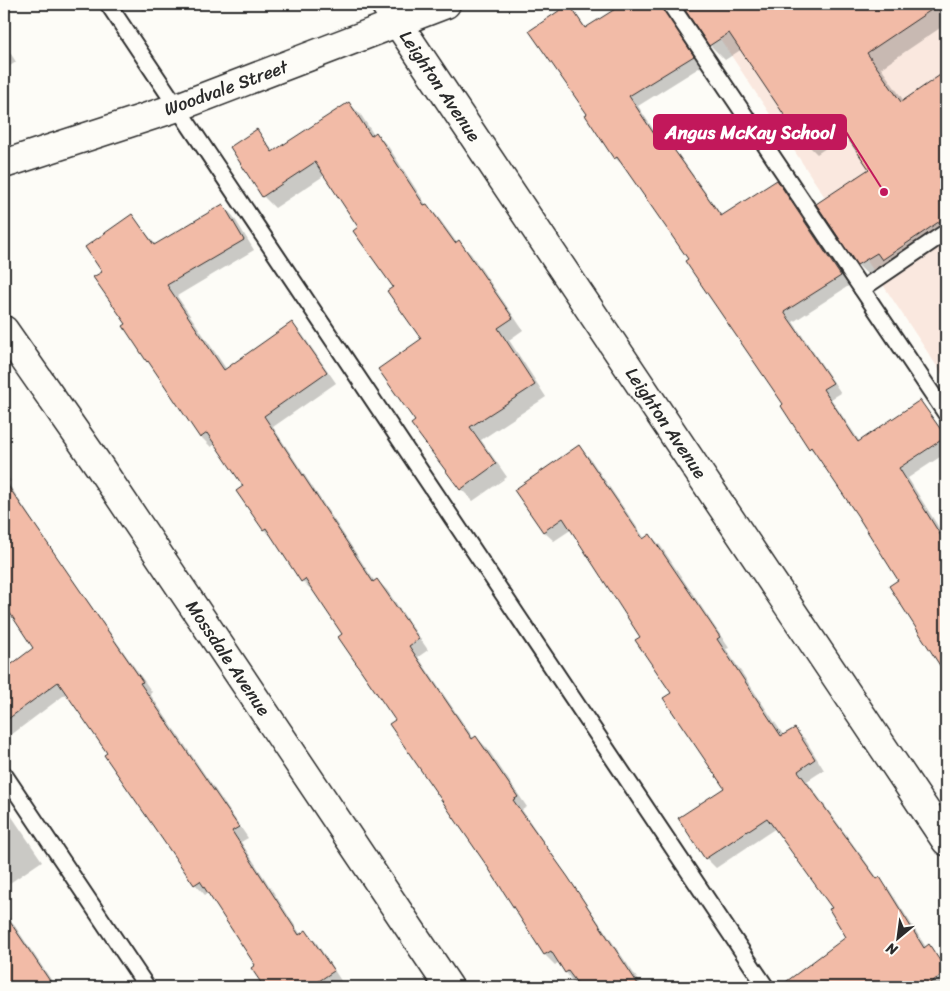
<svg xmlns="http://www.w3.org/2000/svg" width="950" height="991" font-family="Sriracha,sans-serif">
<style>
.built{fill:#fae8df}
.shadow{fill:#0003}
.building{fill:#f2bba7;stroke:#2b2b2b}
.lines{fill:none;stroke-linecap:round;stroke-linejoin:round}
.lane-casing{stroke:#2b2b2b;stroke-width:19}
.street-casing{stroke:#2b2b2b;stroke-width:31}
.lane{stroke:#fdfcf7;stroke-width:15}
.street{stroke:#fdfcf7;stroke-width:28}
.labels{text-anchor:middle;stroke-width:4.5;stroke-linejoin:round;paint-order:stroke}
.street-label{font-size:18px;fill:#2b2b2b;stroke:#fdfcf7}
.leader{fill:none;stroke:#c2185b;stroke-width:2}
.callout-dot{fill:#c2185b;stroke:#fdfcf7;stroke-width:2}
.callout{fill:#c2185b;stroke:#c2185b;stroke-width:2}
.callout-label{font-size:19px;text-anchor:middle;font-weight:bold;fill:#fff}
</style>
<rect width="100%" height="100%" fill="#fdfcf7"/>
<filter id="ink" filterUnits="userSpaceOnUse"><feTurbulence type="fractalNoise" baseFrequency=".02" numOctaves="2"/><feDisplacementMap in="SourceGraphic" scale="10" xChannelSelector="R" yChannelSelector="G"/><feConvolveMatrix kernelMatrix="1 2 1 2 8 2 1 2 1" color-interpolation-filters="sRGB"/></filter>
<g filter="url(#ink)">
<path class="built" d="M697 4H946V380Z"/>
<g class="shadow">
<path d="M136 4H153L143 11Z"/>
<path d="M625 4H662L702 66 638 106 666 149 670 146 679 155 722 216 777 182 786 191 850 285 793 322 841 393 831 399 860 442 920 401 946 435V453L908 478 946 539V669L890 586 900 580 819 456 810 448 783 406 785 404 689 260 625 167 615 158 589 114 569 6 587 29Z"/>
<path d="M946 4V24L881 68 904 101 946 73V242L898 274 891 268 873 280 858 265 818 205 871 169 847 134 817 154 802 139 742 49 725 60 710 45 683 5Z"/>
<path d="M4 43 16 62 4 70Z"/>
<path d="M349 103 361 115 374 135 376 134 388 146 427 206 438 217 457 243 459 242 471 254 523 330 509 340 546 397 481 440 507 477 473 501 461 489 413 424 417 421 423 340 360 228 325 175 275 208 263 196 257 131 274 152Z"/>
<path d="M223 206 233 216 254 250 177 296 227 370 292 324 302 334 336 383 273 427 375 582 377 580 387 590 428 650 418 657 474 739 476 737 487 748 527 807 522 810 643 987H576L559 962 555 965 545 955 344 634 314 590 313 591 302 581 275 539 264 530 244 487 216 444 211 447 201 437 128 324 103 272 132 216 156 245Z"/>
<path d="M579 447 589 457 645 539 650 535 660 545 729 648 726 649 784 736 795 729 805 739 824 770 807 781 879 880 889 889 926 947 929 946 946 967V987H794L789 981 848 937 834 908 776 828 716 868 706 858 680 819 726 788 642 637 572 529 554 541 544 532 516 490Z"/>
<path d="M4 471 11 481 8 483 53 552 152 692 150 694 248 838 241 842 301 935 306 932 316 942 345 987H265L252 969 257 966 209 892 205 895 195 884 67 693 11 735 4 728V671L35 648 4 602Z"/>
<path d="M4 805 42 861 4 887Z"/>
<path d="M4 910 56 987H4Z"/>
</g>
<g class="building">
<path d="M569 4 585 28 623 4H661L694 56 629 96 664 149 670 144 721 216 777 180 841 276 784 312 833 383 823 389 858 442 920 400 946 437 899 468 946 544V675L889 586 898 580 857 515 811 447 809 449 781 406 783 404 685 261 688 259 617 157 614 159 585 115 587 114 529 31Z"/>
<path d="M681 4H940L867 53 901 102 946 71V217L882 260 877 253 857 265 816 204 869 169 834 118 801 140 729 33 709 46Z"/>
<path d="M349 102 371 136 376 132 424 205 427 204 455 243 459 240 513 318 498 328 535 385 470 427 496 464 460 490 411 424 415 421 378 369 421 339 387 291 393 287 353 231 358 227 315 162 262 197 230 147 257 129 272 152Z"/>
<path d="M223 204 244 240 167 285 224 370 292 322 327 372 264 416 373 582 377 579 419 639 409 646 472 739 476 736 518 797 513 800 568 877 640 987H580L568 971 565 973 551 951 544 955 487 866 389 724 395 720 338 637 342 634 305 579 301 582 266 528 263 530 236 491 243 486 207 433 200 438 148 361 147 362 123 326 126 324 93 277 102 272 85 247 132 214 154 245Z"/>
<path d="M579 445 643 539 650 534 720 637 717 639 781 736 795 728 815 759 798 771 877 879 880 877 924 948 929 944 946 970V972L924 987H779L846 937 829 909 832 908 767 818 705 859 678 818 724 788 663 698 671 693 635 640 640 637 563 518 543 532 514 490Z"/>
<path d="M4 480 143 682 140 683 239 827 232 831 299 935 306 930 334 971 310 987H264L251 968 255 965 200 881 194 885 104 755 107 753 58 682 4 722V670L33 648 4 604Z"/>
<path d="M4 913 54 987H4Z"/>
</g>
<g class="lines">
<defs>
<g id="lane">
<path d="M108 4 766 987"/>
<path d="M670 4 946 414"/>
<path d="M862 289 946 232"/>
<path d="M4 774 147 987"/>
</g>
<g id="street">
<path d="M385 4 946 841"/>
<path d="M4 164 178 107 446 4"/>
<path d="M4 330 99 466 449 987"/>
</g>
</defs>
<use href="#lane" class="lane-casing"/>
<use href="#street" class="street-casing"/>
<use href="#lane" class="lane"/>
<use href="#street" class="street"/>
</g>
</g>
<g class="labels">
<g class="street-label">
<text transform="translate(440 86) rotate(56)" y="6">Leighton Avenue</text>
<text transform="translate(226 88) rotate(-20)" y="6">Woodvale Street</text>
<text transform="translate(666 423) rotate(56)" y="6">Leighton Avenue</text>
<text transform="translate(228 658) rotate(56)" y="6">Mossdale Avenue</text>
</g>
</g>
<path class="leader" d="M884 192L846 132"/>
<circle class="callout-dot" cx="884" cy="192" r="5"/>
<rect class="callout" x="654" y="115" width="192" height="34" rx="5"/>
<g class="callout-label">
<text x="750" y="139">Angus McKay School</text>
</g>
<rect width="950" height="991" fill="none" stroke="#fdfcf7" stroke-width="20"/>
<rect x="10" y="10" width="930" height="971" fill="none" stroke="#2b2b2b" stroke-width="2" filter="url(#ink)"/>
<g transform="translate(898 938) rotate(209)" stroke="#fdfcf7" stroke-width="4" paint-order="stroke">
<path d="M0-4L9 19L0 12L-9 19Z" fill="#2b2b2b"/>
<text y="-8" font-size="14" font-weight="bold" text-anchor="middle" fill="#2b2b2b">N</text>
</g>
</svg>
